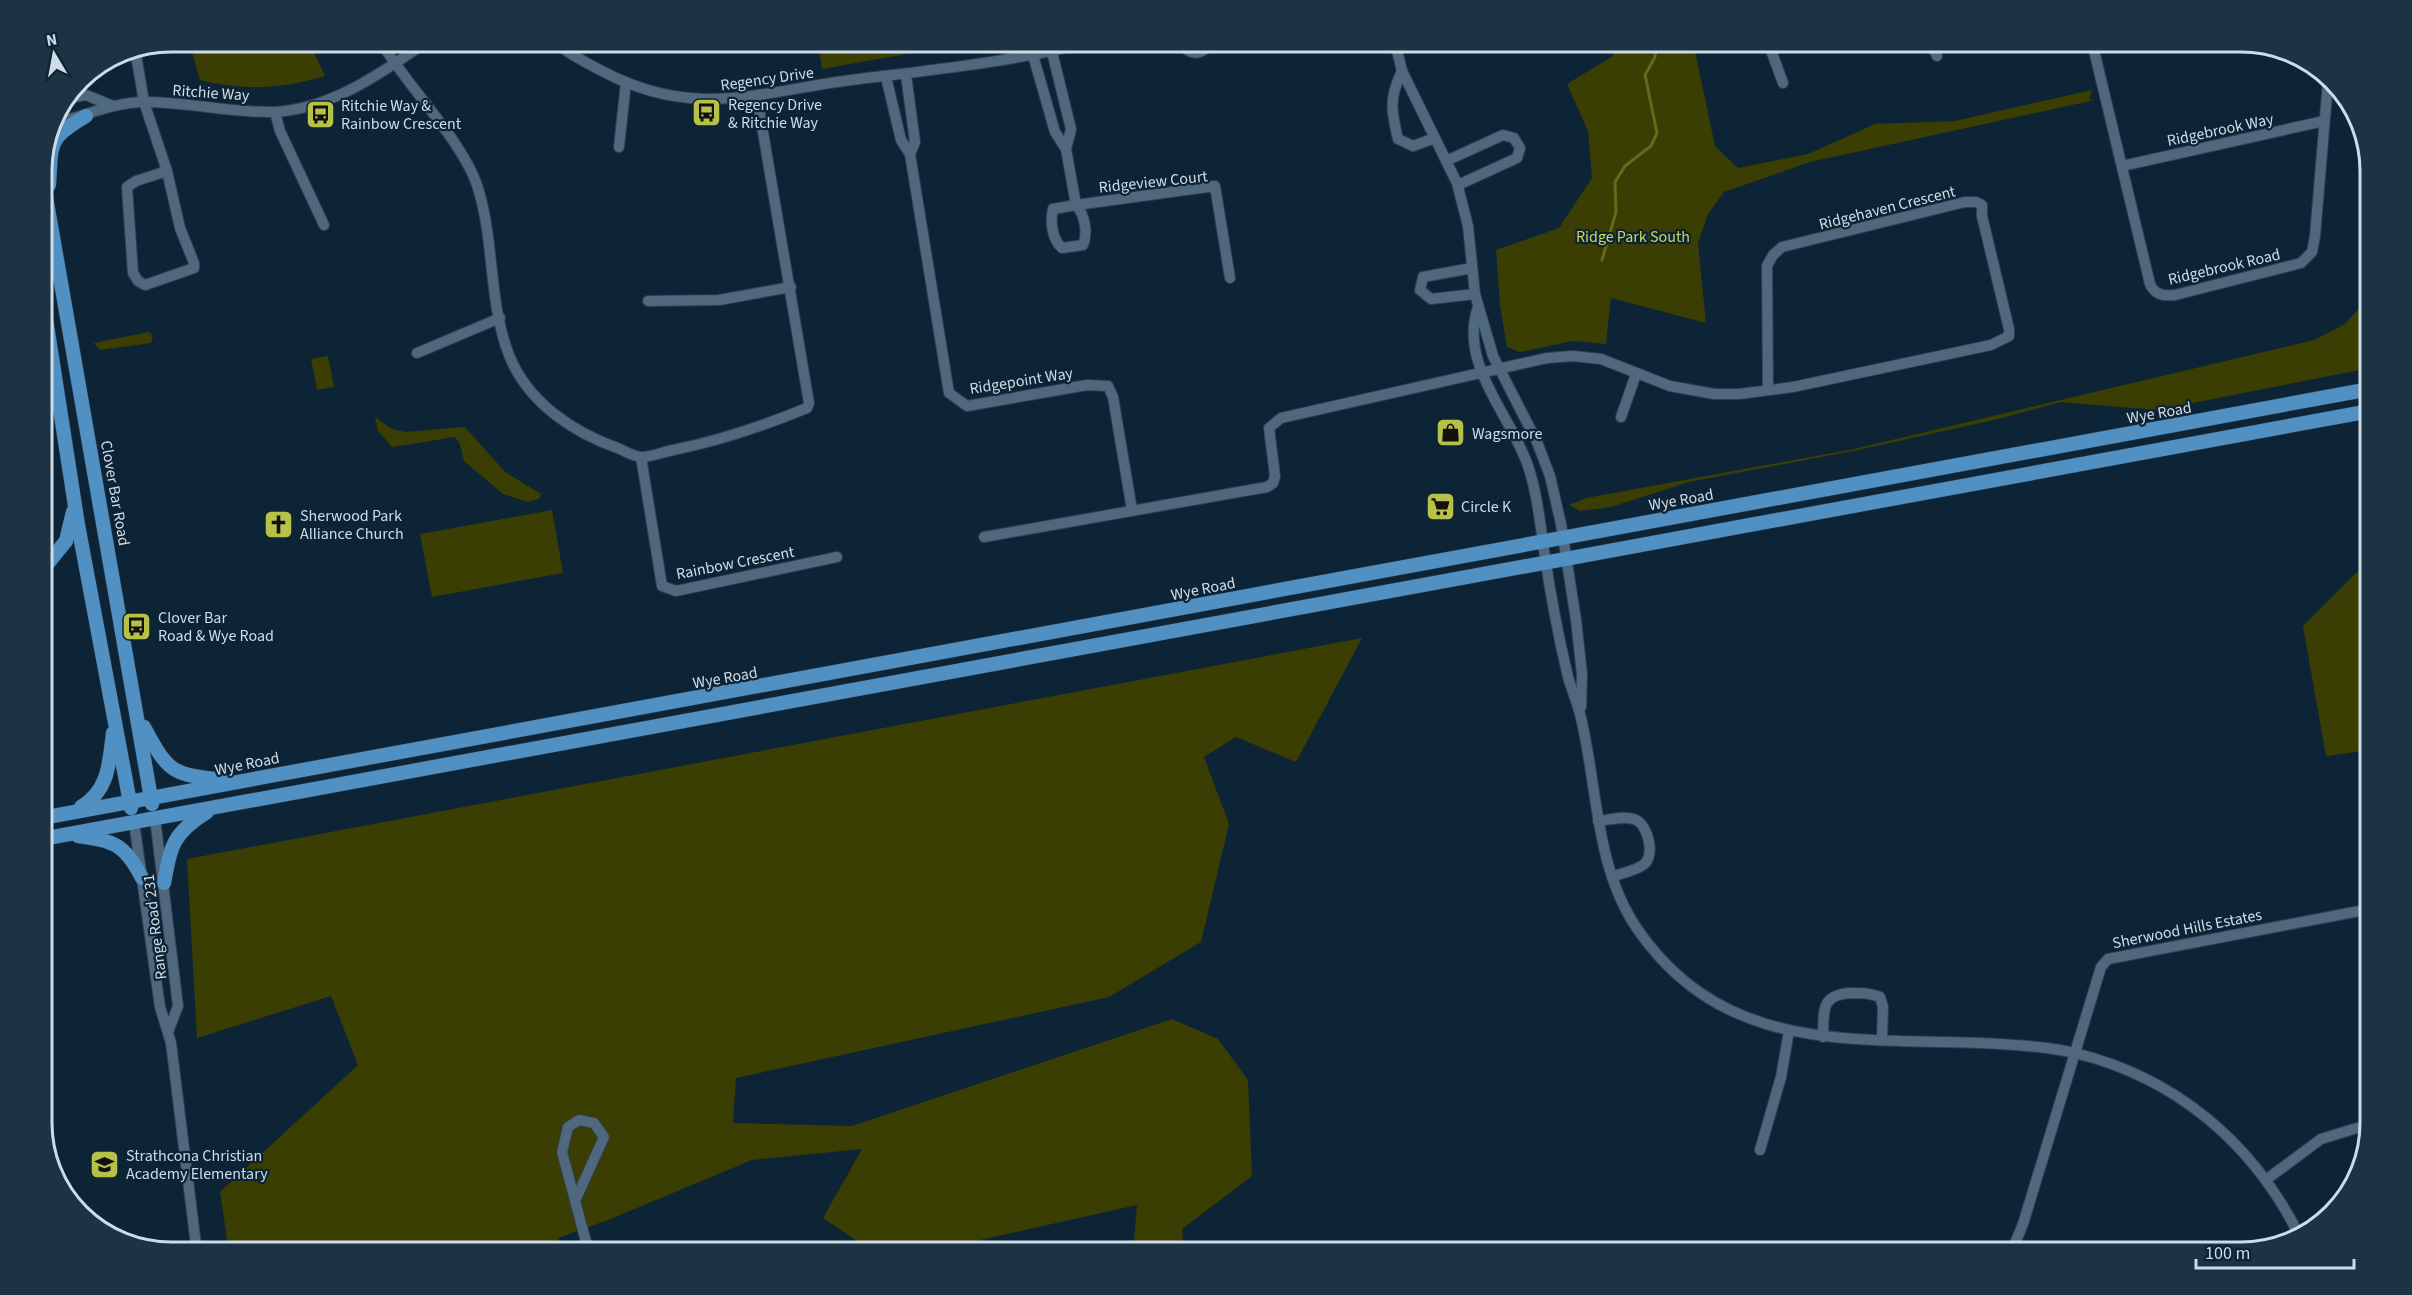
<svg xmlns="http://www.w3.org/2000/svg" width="2412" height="1295" font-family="'Source Sans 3',sans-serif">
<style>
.green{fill:#3a3e02}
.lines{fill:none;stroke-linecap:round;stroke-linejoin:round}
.stream{stroke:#646a1b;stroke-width:3}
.minor-casing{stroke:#313f4e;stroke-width:12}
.major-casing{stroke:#313f4e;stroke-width:15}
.minor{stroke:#4f687d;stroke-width:10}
.major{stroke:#5090c3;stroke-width:14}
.labels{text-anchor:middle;stroke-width:4.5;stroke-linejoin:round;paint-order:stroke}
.street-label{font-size:16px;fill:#cedce8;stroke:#0d2436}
.poi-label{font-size:16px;fill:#cedce8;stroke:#0d2436;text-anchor:start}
.park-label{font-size:16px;fill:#cdd753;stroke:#0d2436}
.rim{fill:none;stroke:#cedce8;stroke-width:3}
</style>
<rect width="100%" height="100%" fill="#0d2436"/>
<g class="green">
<path d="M189 42H309L325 76C282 89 243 91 200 80Z"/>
<path d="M818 42H975L822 69Z"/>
<path d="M1615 42H1693L1715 146 1738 168 1808 154 1875 124 1955 121 2092 90 2089 99 2095 100 1810 162 1724 192 1708 214 1698 243 1706 323 1611 298 1606 344 1573 341 1520 352 1507 347 1500 305 1496 250 1559 228 1592 178 1588 131 1567 84 1613 56Z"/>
<path d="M2370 296V368L2157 410 2061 402 1998 419 1858 450 1689 482 1611 507 1580 511 1569 505 1586 498 1854 449 2314 340 2345 324Z"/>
<path d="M149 332 153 336 151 343 100 350 94 343Z"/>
<path d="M328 356 334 387 317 390 311 359Z"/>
<path d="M375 417 392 429 406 432 465 427 505 472 541 494 539 499 528 502 503 494 464 461 460 444 455 437 392 447 378 431Z"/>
<path d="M552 510 563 573 432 597 420 534Z"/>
<path d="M2370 559V750L2326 756 2303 626Z"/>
<path d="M1362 638 1296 762 1236 737 1204 757 1229 824 1201 942 1109 997 736 1078 733 1123 852 1126 1172 1019 1218 1039 1248 1080 1252 1176 1182 1229 1184 1253H1133L1137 1205 922 1253H875L823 1218 862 1149 752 1160 608 1220 558 1238 565 1253H229L220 1192 358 1065 331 996 197 1038 187 859Z"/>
</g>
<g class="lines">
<path class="stream" d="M1602 260 1616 212 1615 182 1625 166 1651 146 1657 133 1645 75 1655 57 1656 42"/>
<defs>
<g id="minor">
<path d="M381 42C407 86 461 139 477 185 495 240 488 301 509 355 528 403 574 433 620 449 626 452 635 457 642 457 651 457 663 452 673 450 719 441 763 426 807 408L809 403 757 97"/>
<path d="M556 42C568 54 587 63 602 71 694 120 758 92 851 80 932 70 1012 62 1090 42"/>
<path d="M1183 42 1186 49C1194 55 1206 54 1207 42"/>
<path d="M1395 42 1402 71 1457 183 1468 226 1475 294 1493 356 1537 442 1550 476 1561 524 1576 620 1582 674 1581 707"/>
<path d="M1768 42 1783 83"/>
<path d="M1930 42 1937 56"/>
<path d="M2092 42 2150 284C2155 295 2163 296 2175 295L2301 263 2312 252 2315 236 2328 82"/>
<path d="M135 49 144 102 167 171 180 228 194 263V268L145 285 138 281 133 273 127 187 136 181 167 171"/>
<path d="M1052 52 1071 129 1066 149 1076 205C1085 215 1088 233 1083 245L1062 248C1052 239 1050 222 1053 209L1076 205 1215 186 1230 278"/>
<path d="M1033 55 1055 132 1066 149"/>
<path d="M1402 71C1389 98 1391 110 1398 139L1413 146 1435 138"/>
<path d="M906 75 915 142 910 154"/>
<path d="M886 77 901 140 910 154 949 393 967 406 1087 385 1108 386 1113 397 1132 510"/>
<path d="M68 98 86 95 113 106"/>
<path d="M275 112 280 131 324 225"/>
<path d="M52 124C82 117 113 102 145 102 188 102 231 113 273 112 329 110 382 73 426 42"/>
<path d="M619 147 626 82"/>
<path d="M1446 161 1503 135 1514 138 1520 148 1517 158 1458 185"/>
<path d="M2122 166 2324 121"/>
<path d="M1472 268 1423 277 1420 290 1431 299 1475 294"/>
<path d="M648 301 719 300 791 287"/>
<path d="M1478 307C1458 364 1511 415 1528 466 1537 493 1540 522 1544 550 1550 592 1558 635 1568 677 1572 691 1578 704 1581 718 1598 789 1595 868 1638 930 1724 1053 1850 1038 1982 1043 2013 1045 2045 1046 2075 1053 2177 1078 2254 1144 2300 1237"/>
<path d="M417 353 500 318"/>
<path d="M1621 417 1636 374"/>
<path d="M641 457 662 586 676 591 837 557"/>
<path d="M984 537 1267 487 1273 483 1275 476 1269 428 1281 418 1547 358 1573 356 1601 359 1670 386 1714 394H1739L1793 387 1991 345 2009 336V329L1982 216V205L1976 202H1965L1782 247 1773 255 1767 266 1768 390"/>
<path d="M155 818 178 1006 168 1032"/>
<path d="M1598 821C1609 820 1625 815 1636 820 1648 825 1656 857 1643 865 1635 871 1621 873 1612 877"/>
<path d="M134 822 160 1007 171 1043 197 1253"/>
<path d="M1823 1037C1824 1011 1820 994 1852 993 1862 993 1870 993 1880 997L1883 1007 1882 1039"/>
<path d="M1760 1150 1781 1077 1789 1031"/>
<path d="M2267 1179 2321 1139 2370 1124"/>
<path d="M575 1201 604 1137 594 1123 579 1120 568 1127 562 1152 589 1253"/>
<path d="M2011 1253 2023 1224 2101 967 2108 959 2370 909"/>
</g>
<g id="major">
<path d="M42 174 152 804"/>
<path d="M49 185C52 142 47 139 86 116"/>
<path d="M42 293 78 525 131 808"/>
<path d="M44 568 66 541 73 512"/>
<path d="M144 727C169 774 173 775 226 780"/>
<path d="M81 807C109 790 109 764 113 733"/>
<path d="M42 818 2370 389"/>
<path d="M78 836C114 841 125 844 142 878"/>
<path d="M42 839 2370 411"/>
<path d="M164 883C171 845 173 833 207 812"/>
</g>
</defs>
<use href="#minor" class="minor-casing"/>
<use href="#major" class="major-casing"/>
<use href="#minor" class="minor"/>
<use href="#major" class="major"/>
</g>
<defs>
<symbol id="bus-square" viewBox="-11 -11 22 22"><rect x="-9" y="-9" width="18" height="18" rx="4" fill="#b7c147" stroke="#0d2436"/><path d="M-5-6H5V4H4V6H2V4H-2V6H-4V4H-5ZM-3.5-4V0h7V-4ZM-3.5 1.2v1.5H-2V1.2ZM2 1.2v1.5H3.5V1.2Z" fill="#111"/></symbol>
<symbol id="shop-square" viewBox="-11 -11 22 22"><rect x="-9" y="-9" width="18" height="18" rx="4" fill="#b7c147" stroke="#0d2436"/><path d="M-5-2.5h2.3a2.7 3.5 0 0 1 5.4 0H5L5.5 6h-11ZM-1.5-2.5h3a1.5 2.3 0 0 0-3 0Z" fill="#111"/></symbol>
<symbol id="supermarket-square" viewBox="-11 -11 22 22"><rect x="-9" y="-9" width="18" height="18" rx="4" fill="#b7c147" stroke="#0d2436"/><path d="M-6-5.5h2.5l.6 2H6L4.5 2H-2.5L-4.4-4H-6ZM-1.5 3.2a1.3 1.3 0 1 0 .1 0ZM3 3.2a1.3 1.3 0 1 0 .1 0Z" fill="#111"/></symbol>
<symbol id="church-square" viewBox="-11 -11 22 22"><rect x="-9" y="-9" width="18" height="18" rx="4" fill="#b7c147" stroke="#0d2436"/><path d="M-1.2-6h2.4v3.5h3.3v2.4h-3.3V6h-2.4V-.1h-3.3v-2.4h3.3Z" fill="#111"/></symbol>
<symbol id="school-square" viewBox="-11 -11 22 22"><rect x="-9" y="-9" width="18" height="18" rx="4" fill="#b7c147" stroke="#0d2436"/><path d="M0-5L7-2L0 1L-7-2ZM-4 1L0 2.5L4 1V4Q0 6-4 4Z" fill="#111"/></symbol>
</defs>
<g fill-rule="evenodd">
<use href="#bus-square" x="690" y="96" width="33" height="33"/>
<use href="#bus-square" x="304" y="98" width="33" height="33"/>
<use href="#shop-square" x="1434" y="416" width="33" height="33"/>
<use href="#supermarket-square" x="1424" y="490" width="33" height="33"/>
<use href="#church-square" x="262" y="508" width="33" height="33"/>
<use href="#bus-square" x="120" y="610" width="33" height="33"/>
<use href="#school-square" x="88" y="1148" width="33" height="33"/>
</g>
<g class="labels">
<g class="street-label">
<text transform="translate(767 78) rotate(-8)" y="6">Regency Drive</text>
<text transform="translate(211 92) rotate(4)" y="6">Ritchie Way</text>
<text transform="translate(2220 129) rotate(-12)" y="6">Ridgebrook Way</text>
<text transform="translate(1153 181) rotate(-6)" y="6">Ridgeview Court</text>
<text transform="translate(1887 207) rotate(-14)" y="6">Ridgehaven Crescent</text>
<text transform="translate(2224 266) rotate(-13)" y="6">Ridgebrook Road</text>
<text transform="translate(1021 380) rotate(-9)" y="6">Ridgepoint Way</text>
<text transform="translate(2159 412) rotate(-10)" y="6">Wye Road</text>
<text transform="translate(116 493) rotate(80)" y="6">Clover Bar Road</text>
<text transform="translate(1681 499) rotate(-10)" y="6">Wye Road</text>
<text transform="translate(735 562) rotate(-11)" y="6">Rainbow Crescent</text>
<text transform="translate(1203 588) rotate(-11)" y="6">Wye Road</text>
<text transform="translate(725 677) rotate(-10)" y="6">Wye Road</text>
<text transform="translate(247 763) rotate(-11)" y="6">Wye Road</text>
<text transform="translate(154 927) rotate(-97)" y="6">Range Road 231</text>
<text transform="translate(2187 928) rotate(-11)" y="6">Sherwood Hills Estates</text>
</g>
<g class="poi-label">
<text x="728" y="110">Regency Drive<tspan x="728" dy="18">&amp; Ritchie Way</tspan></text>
<text x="341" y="111">Ritchie Way &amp;<tspan x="341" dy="18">Rainbow Crescent</tspan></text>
<text x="1472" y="439">Wagsmore</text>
<text x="1461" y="512">Circle K</text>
<text x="300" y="521">Sherwood Park<tspan x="300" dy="18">Alliance Church</tspan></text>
<text x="158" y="623">Clover Bar<tspan x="158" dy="18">Road &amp; Wye Road</tspan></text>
<text x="126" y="1161">Strathcona Christian<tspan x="126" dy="18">Academy Elementary</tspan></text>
</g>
<g class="park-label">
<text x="1633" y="242">Ridge Park South</text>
</g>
</g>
<path d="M0 0H2412V1295H0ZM171 52H2241A119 119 0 0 1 2360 171V1123A119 119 0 0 1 2241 1242H171A119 119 0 0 1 52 1123V171A119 119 0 0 1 171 52Z" fill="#1c3344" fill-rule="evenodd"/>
<path class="rim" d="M171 52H2241A119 119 0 0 1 2360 171V1123A119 119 0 0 1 2241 1242H171A119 119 0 0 1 52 1123V171A119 119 0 0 1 171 52Z"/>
<g transform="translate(54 54) rotate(350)" stroke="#0d2436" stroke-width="4.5" paint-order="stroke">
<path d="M0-4.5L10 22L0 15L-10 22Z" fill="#cedce8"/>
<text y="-9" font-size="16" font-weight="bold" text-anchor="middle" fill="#cedce8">N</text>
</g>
<path d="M2196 1259v9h158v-9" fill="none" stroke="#cedce8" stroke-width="3"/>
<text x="2205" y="1259" font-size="18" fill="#cedce8" stroke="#0d2436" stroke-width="4.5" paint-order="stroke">100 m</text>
</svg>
